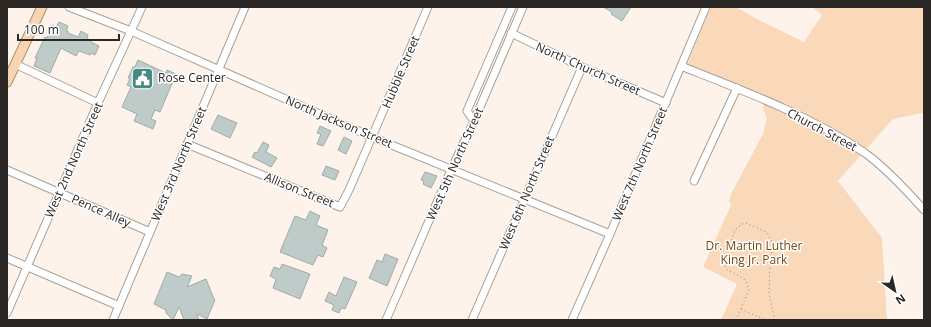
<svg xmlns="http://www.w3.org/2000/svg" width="931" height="327" font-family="'Open Sans',sans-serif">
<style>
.green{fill:#fad8ba}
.building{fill:#becbc9;stroke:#9eaca9}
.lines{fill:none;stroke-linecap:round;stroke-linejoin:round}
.minor-casing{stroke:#a8a098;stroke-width:9}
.major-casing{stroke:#ac855f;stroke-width:11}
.path{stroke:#8b857f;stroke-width:1;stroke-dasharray:1 3;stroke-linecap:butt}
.minor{stroke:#fff;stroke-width:7}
.major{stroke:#f7d4b2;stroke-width:9}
.labels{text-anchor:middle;stroke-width:3;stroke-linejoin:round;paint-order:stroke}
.street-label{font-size:12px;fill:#2a2724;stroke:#fff}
.poi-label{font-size:12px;fill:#2a2724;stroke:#fff;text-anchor:start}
.park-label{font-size:12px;fill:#784810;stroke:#fff}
</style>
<rect width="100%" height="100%" fill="#fdf3eb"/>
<path class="green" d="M711 7H736L755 18 804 42 822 15 812 7H924V114L922 113 893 119 838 181 882 238 887 320H721L737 284 703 267 731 205 729 201 731 194 763 134 767 118 763 108 766 97 687 65Z"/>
<g class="building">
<path d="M603 7H631L622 21 611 14 612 12Z"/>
<path d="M59 22 68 26 66 31H68V33L78 37 81 31 88 35 87 38 91 41V42L99 46 95 55 91 53 90 55 79 51 76 56 61 48 50 73 34 66 37 58H35L45 37 47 38 52 25 56 27Z"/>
<path d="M138 60 166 73 167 70 176 74 160 112 155 110 151 119 156 121 153 129 134 121 137 114 122 107 131 87 127 85 130 79 128 78 133 67H135Z"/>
<path d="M218 115 237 123 230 138 211 129Z"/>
<path d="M320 126 331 131 323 146 317 144 321 134 317 133Z"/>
<path d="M344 137 352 141 346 154 338 150Z"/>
<path d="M263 142 269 145 266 152 277 158 271 167 252 157 255 152 257 153Z"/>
<path d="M326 166 339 171 335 180 322 175Z"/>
<path d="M425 172 437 176 431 188 423 184 424 181 421 180Z"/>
<path d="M310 211 320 216 316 225 328 230 322 245 327 248 323 257 318 255 313 265 280 252 295 216 306 220Z"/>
<path d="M385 254 398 259 387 286 369 278 377 260 382 262Z"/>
<path d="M282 264 310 274 300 299 273 288 276 279 270 276 274 267 280 269Z"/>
<path d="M167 272 179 277 182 274 192 276 187 287 206 279 214 299 215 300 207 319 197 314 199 320H184L179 307 173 320 166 313V310L154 304Z"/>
<path d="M344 277 357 282 345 309 341 308 339 313 332 310 334 305 325 301 329 292 336 296Z"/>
</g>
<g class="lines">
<defs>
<g id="minor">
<path d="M69 7 131 31 372 137 610 234"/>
<path d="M511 33 582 67 666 103"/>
<path d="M15 64 98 103"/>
<path d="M681 66C744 91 809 115 865 153 886 168 907 191 924 210"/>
<path d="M474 121 467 111 512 7"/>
<path d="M187 144 340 207 349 190 428 7"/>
<path d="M7 170 150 232"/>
<path d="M694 181 737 88"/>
<path d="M7 258 119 306"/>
<path d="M7 313 98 103 142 7"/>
<path d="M113 320 245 7"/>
<path d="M386 320 451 170 474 121 523 7"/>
<path d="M472 320 582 67"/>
<path d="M572 320 610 234 706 7"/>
</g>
<path id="major" d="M7 82 42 7"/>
</defs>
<use href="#minor" class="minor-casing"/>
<use href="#major" class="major-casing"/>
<g class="path">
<path d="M741 309 766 320"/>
<path d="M736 320 749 290 747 283 743 278 727 270 724 263 735 230 742 224 746 223 764 231 768 234 773 244 770 260 769 294 775 320"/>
</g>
<use href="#minor" class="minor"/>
<use href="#major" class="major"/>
</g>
<defs>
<symbol id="civic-square" viewBox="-11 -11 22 22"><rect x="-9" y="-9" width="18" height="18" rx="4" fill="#458b82" stroke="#fff"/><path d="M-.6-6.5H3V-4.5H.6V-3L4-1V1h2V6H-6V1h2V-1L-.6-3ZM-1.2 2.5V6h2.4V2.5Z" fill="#fff"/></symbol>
</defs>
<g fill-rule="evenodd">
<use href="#civic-square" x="130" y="66" width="25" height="25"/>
</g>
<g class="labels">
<g class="street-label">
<text transform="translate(588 69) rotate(24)" y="4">North Church Street</text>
<text transform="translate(401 72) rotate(-67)" y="4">Hubble Street</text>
<text transform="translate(339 122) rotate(23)" y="4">North Jackson Street</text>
<text transform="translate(822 130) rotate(28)" y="4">Church Street</text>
<text transform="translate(74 160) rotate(-66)" y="4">West 2nd North Street</text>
<text transform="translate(179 164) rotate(-67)" y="4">West 3rd North Street</text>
<text transform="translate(455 164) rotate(-66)" y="4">West 5th North Street</text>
<text transform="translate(640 164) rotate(-67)" y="4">West 7th North Street</text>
<text transform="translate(299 190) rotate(22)" y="4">Allison Street</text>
<text transform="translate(527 193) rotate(-67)" y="4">West 6th North Street</text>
<text transform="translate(101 211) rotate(24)" y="4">Pence Alley</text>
</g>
<g class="poi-label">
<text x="158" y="82">Rose Center</text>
</g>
<g class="park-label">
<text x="754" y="250">Dr. Martin Luther<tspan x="754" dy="14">King Jr. Park</tspan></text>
</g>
</g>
<rect width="931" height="327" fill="none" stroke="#2a2724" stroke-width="16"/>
<g transform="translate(895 291) rotate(146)" stroke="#ffffff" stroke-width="3" paint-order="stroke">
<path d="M0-3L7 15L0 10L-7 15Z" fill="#2a2724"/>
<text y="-6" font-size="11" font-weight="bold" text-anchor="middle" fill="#2a2724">N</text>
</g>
<path d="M18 34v6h101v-6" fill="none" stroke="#2a2724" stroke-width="2"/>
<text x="24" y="34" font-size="12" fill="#2a2724" stroke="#ffffff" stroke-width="3" paint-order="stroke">100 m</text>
</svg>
